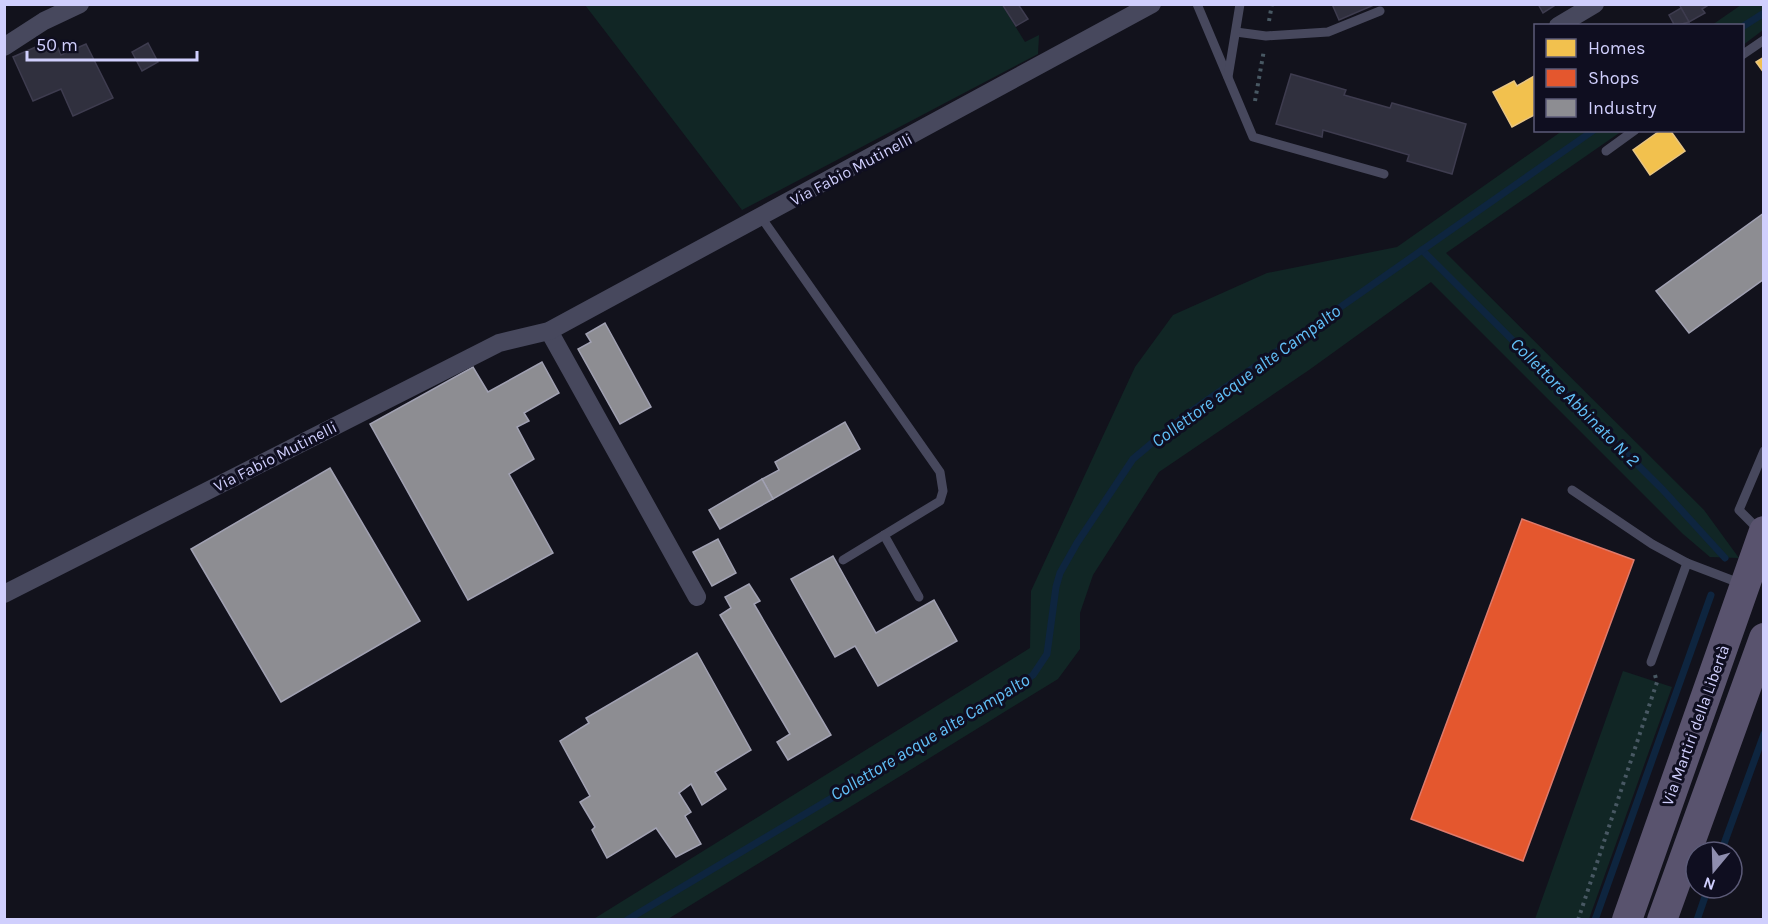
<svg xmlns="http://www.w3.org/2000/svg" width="1768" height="924" font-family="Karla,sans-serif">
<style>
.green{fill:#112625}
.homes{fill:#f2c14e;stroke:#e8c582;stroke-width:1.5}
.shops{fill:#e4572e;stroke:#de7b6c;stroke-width:1.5}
.industry{fill:#8d8d92;stroke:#a1a1b2;stroke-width:1.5}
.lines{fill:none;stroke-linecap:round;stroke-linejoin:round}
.stream{stroke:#0e253f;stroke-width:7}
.building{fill:#30303e;stroke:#3e3c4f;stroke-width:1.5}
.path{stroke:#485863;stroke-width:4;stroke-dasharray:3 4.5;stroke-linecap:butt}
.service{stroke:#47485d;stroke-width:9}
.minor{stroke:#47485d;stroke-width:18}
.primary{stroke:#59536e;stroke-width:30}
.labels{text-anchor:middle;stroke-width:6;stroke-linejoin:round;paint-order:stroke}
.street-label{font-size:16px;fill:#d0cffd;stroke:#0f0e20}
.water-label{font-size:18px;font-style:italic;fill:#62c0f8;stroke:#0f0e20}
</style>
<rect width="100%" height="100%" fill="#12121c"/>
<g class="green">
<path d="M585 5H1002L1025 42 1039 35 1038 54 742 210Z"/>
<path d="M1741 5H1764L1763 30 1743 45 1742 26 1712 25Z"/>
<path d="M1562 131H1622L1446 253 1704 510 1739 558 1710 557 1683 534 1431 282 1309 370 1159 472 1093 575 1080 613V649L1058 679 668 919 592 920 1030 648 1031 591 1135 367 1173 315 1267 273 1397 247Z"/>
<path d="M1623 671 1672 687 1589 919H1535Z"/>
</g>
<g class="homes">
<path d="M1764 57V73L1756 62Z"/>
<path d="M1536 75V114L1512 127 1493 92 1514 81 1517 86Z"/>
<path d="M1661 130H1670L1685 151 1650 175 1633 150Z"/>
</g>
<path class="shops" d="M1522 519 1634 560 1523 861 1411 819Z"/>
<g class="industry">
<path d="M1764 213V279L1689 333 1656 291Z"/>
<path d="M605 323 651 407 620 424 578 349 591 342 586 334Z"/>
<path d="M542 362 559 393 524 413 529 421 517 427 534 459 509 474 553 553 468 600 370 424 473 367 488 392Z"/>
<path d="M845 422 860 449 773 499 762 479 779 470 775 462Z"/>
<path d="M330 468 420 621 281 702 191 549Z"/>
<path d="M762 479 773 499 720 529 709 510Z"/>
<path d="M718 539 736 573 712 586 693 552Z"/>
<path d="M833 556 876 633 934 600 957 641 878 686 855 646 835 657 791 579Z"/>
<path d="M749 584 760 601 754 604 831 735 788 760 777 742 790 734 720 615 731 608 725 597Z"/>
<path d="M697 653 751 750 715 772 726 789 702 805 691 784 679 793 691 812 685 816 701 844 676 857 656 828 607 858 592 830 595 827 580 802 590 796 560 741 589 723 586 718Z"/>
</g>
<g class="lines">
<g class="stream">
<path d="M1742 27 1764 13"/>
<path d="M1422 250 1663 490 1725 558"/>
<path d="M1721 852 1764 734"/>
<path d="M627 920 1008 693 1033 675 1047 654 1056 587 1060 573 1077 543 1133 459 1183 417 1594 130"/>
<path d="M1595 920 1711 595"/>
<path d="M1697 920 1708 888"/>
</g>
</g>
<g class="building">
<path d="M1002 4H1018L1028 19 1016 26Z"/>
<path d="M1332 4H1376L1339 20Z"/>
<path d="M1538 4H1557L1543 13Z"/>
<path d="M1679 4H1710L1702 9 1705 13 1689 22Z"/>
<path d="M1681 8 1689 22 1675 26 1669 15Z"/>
<path d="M54 39 61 55 86 44 113 98 73 116 61 89 33 101 13 57Z"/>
<path d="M148 43 158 62 142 71 132 52Z"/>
<path d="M1291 74 1346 90 1344 95 1390 108 1392 103 1466 124 1452 174 1407 161 1409 155 1323 130 1322 137 1276 124Z"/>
</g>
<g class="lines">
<g class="path">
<path d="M1269 21 1272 4"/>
<path d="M1255 101 1264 50"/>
<path d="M1578 920 1657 682 1655 675"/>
</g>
<g class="service">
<path d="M1197 4 1253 137 1384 174"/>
<path d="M1236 32 1266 36 1328 32 1380 11"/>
<path d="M1742 55 1764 40"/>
<path d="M1228 77 1240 4"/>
<path d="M1606 151 1635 130"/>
<path d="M761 217 940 472 943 491 940 501 843 560"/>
<path d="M1572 490 1652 544 1687 563"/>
<path d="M1759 530 1739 510 1764 451"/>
<path d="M884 535 919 597"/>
<path d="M1651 662 1687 563 1742 584"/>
</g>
<g class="minor">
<path d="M1558 26 1595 4"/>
<path d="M4 47 44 21 80 4"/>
<path d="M549 331 697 597"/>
<path d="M4 594 499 343 549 331 1152 4"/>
</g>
<g class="primary">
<path d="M1627 920 1764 531"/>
<path d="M1662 920 1764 638"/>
</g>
</g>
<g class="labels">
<g class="street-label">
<text transform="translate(851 169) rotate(-28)" y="6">Via Fabio Mutinelli</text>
<text transform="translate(275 456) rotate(-27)" y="6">Via Fabio Mutinelli</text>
<text transform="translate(1695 725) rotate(-70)" y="6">Via Martiri della Libertà</text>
</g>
<g class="water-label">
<text transform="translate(1246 376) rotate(-36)" y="6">Collettore acque alte Campalto</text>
<text transform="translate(1575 402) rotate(45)" y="6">Collettore Abbinato N. 2</text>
<text transform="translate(930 737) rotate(-31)" y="6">Collettore acque alte Campalto</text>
</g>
</g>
<rect width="1768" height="924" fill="none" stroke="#d0cffd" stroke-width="12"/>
<rect x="1534" y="24" width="210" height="108" fill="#0f0e20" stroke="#5c5b78" stroke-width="1.5"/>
<rect x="1546" y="39" width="30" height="18" fill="#f2c14e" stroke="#5c5b78" stroke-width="1.5"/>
<text x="1588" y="54" font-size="18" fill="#d0cffd">Homes</text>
<rect x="1546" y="69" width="30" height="18" fill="#e4572e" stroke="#5c5b78" stroke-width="1.5"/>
<text x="1588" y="84" font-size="18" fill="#d0cffd">Shops</text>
<rect x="1546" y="99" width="30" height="18" fill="#8d8d92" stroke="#5c5b78" stroke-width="1.5"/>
<text x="1588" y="114" font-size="18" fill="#d0cffd">Industry</text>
<g transform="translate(1714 870) rotate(199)"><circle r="28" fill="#0f0e20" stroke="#5c5b78" stroke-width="1.5"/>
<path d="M0-4.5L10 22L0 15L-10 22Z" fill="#8e8dae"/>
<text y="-9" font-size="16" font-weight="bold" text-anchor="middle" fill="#d0cffd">N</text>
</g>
<path d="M27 51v9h170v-9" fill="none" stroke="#d0cffd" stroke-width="3"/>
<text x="36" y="51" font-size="18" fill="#d0cffd" stroke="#0f0e20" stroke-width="4.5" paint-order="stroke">50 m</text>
</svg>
